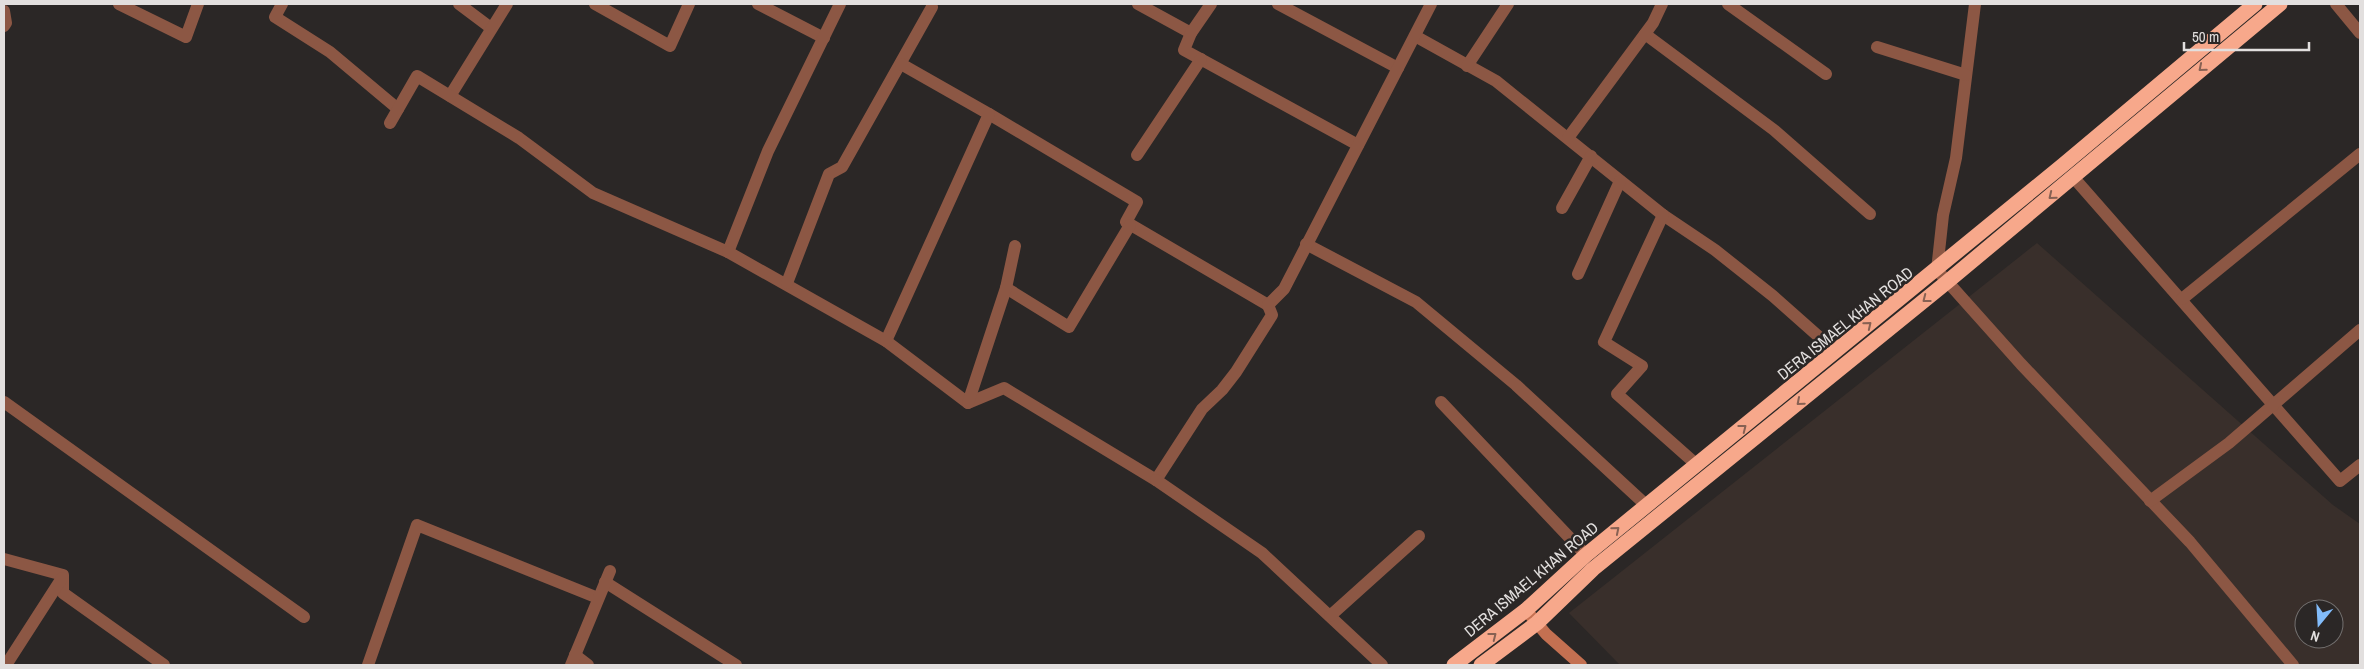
<svg xmlns="http://www.w3.org/2000/svg" width="2364" height="669" font-family="'Archivo Narrow',sans-serif">
<style>
.built{fill:#392f2b;fill-rule:evenodd}
.lines{fill:none;stroke-linecap:round;stroke-linejoin:round}
.street{stroke:#8c5744;stroke-width:12}
.secondary{stroke:#c47051;stroke-width:12}
.highway{stroke:#f7a88b;stroke-width:15}
.oneway{stroke:#876153}
.labels{text-anchor:middle;stroke-width:5;stroke-linejoin:round;paint-order:stroke}
.street-label{font-size:16px;fill:#e2dfde;stroke:#2b2726}
</style>
<rect width="100%" height="100%" fill="#2b2726"/>
<path class="built" d="M2037 243 2333 505 2360 524V665H1620L1569 613ZM2304 609H2334V639H2304Z"/>
<g class="lines">
<g class="street">
<path d="M119 4 186 37 198 4"/>
<path d="M282 4 275 17 330 52 398 109"/>
<path d="M459 4 491 28"/>
<path d="M595 4 670 46 689 4"/>
<path d="M758 4 824 38"/>
<path d="M1138 4 1191 33"/>
<path d="M1211 4 1191 33 1184 50 1358 145"/>
<path d="M1278 4 1398 68"/>
<path d="M1728 4 1826 74"/>
<path d="M1975 4 1956 158 1943 215 1937 270 2021 364 2190 542 2293 665"/>
<path d="M2336 4 2360 33"/>
<path d="M4 11 6 23 4 26"/>
<path d="M1645 34 1774 130 1870 214"/>
<path d="M1415 36 1496 81 1663 215 1715 250 1773 296 1835 351"/>
<path d="M1877 47 1966 75"/>
<path d="M1467 66 1508 4"/>
<path d="M450 96 507 4"/>
<path d="M989 114 1137 202 1126 222 1268 305"/>
<path d="M390 123 417 76 519 138 593 193 728 252 768 151 840 4"/>
<path d="M1568 138 1653 23 1662 4"/>
<path d="M1137 155 1201 59"/>
<path d="M2074 178 2340 481 2360 465"/>
<path d="M1562 208 1591 156"/>
<path d="M1663 215 1604 342 1642 366 1617 394 1697 465"/>
<path d="M1306 244 1416 302 1516 385 1646 505"/>
<path d="M728 252 886 341 968 403 1004 388 1156 480 1202 409 1222 390 1236 372 1272 315 1268 305 1284 289 1431 4"/>
<path d="M1578 274 1620 181"/>
<path d="M787 283 829 174 842 167 932 7"/>
<path d="M1006 288 1069 327 1130 225"/>
<path d="M2182 299 2360 154"/>
<path d="M886 341 989 114 901 64"/>
<path d="M4 402 304 617"/>
<path d="M1441 402 1586 555"/>
<path d="M968 403 1006 288 1015 246"/>
<path d="M1156 480 1262 553 1382 665"/>
<path d="M2150 501 2229 443 2360 330"/>
<path d="M4 559 63 575V593L164 665"/>
<path d="M605 582 736 665"/>
<path d="M1330 616 1419 536"/>
<path d="M575 655 588 665"/>
<path d="M6 665 62 578"/>
<path d="M368 665 417 525 598 598"/>
<path d="M571 665 610 571"/>
</g>
<path class="secondary" d="M1526 610 1546 634 1581 665"/>
<g class="highway">
<path d="M1454 665 1526 610 1586 555 2063 165 2255 4"/>
<path d="M1481 665 1537 623 1593 569 1947 282 2280 4"/>
</g>
</g>
<defs><path id="oneway-chevron" d="M-2-3.5L2.5 0L-2 3.5" fill="none" stroke-width="1.6" stroke-linecap="round" stroke-linejoin="round" transform="scale(1.25)"/></defs>
<g class="oneway">
<use href="#oneway-chevron" transform="translate(2202 68) rotate(140)"/>
<use href="#oneway-chevron" transform="translate(2052 196) rotate(141)"/>
<use href="#oneway-chevron" transform="translate(1926 299) rotate(142)"/>
<use href="#oneway-chevron" transform="translate(1868 325) rotate(-39)"/>
<use href="#oneway-chevron" transform="translate(1800 402) rotate(139)"/>
<use href="#oneway-chevron" transform="translate(1743 428) rotate(-38)"/>
<use href="#oneway-chevron" transform="translate(1616 530) rotate(-40)"/>
<use href="#oneway-chevron" transform="translate(1493 636) rotate(-38)"/>
</g>
<g class="labels">
<g class="street-label">
<text transform="translate(1845 323) rotate(-39)" y="6">DERA ISMAEL KHAN ROAD</text>
<text transform="translate(1531 579) rotate(-40)" y="6">DERA ISMAEL KHAN ROAD</text>
</g>
</g>
<rect width="2364" height="669" fill="none" stroke="#e2dfde" stroke-width="10"/>
<g transform="translate(2319 624) rotate(198)"><circle r="24" fill="#2b2726" stroke="#747170"/>
<path d="M0-4L9 19L0 12L-9 19Z" fill="#82bcfa"/>
<text y="-8" font-size="14" font-weight="bold" text-anchor="middle" fill="#e2dfde">N</text>
</g>
<path d="M2184 42v8h125v-8" fill="none" stroke="#e2dfde" stroke-width="2.5"/>
<text x="2192" y="42" font-size="15" fill="#e2dfde" stroke="#2b2726" stroke-width="4" paint-order="stroke">50 m</text>
</svg>
